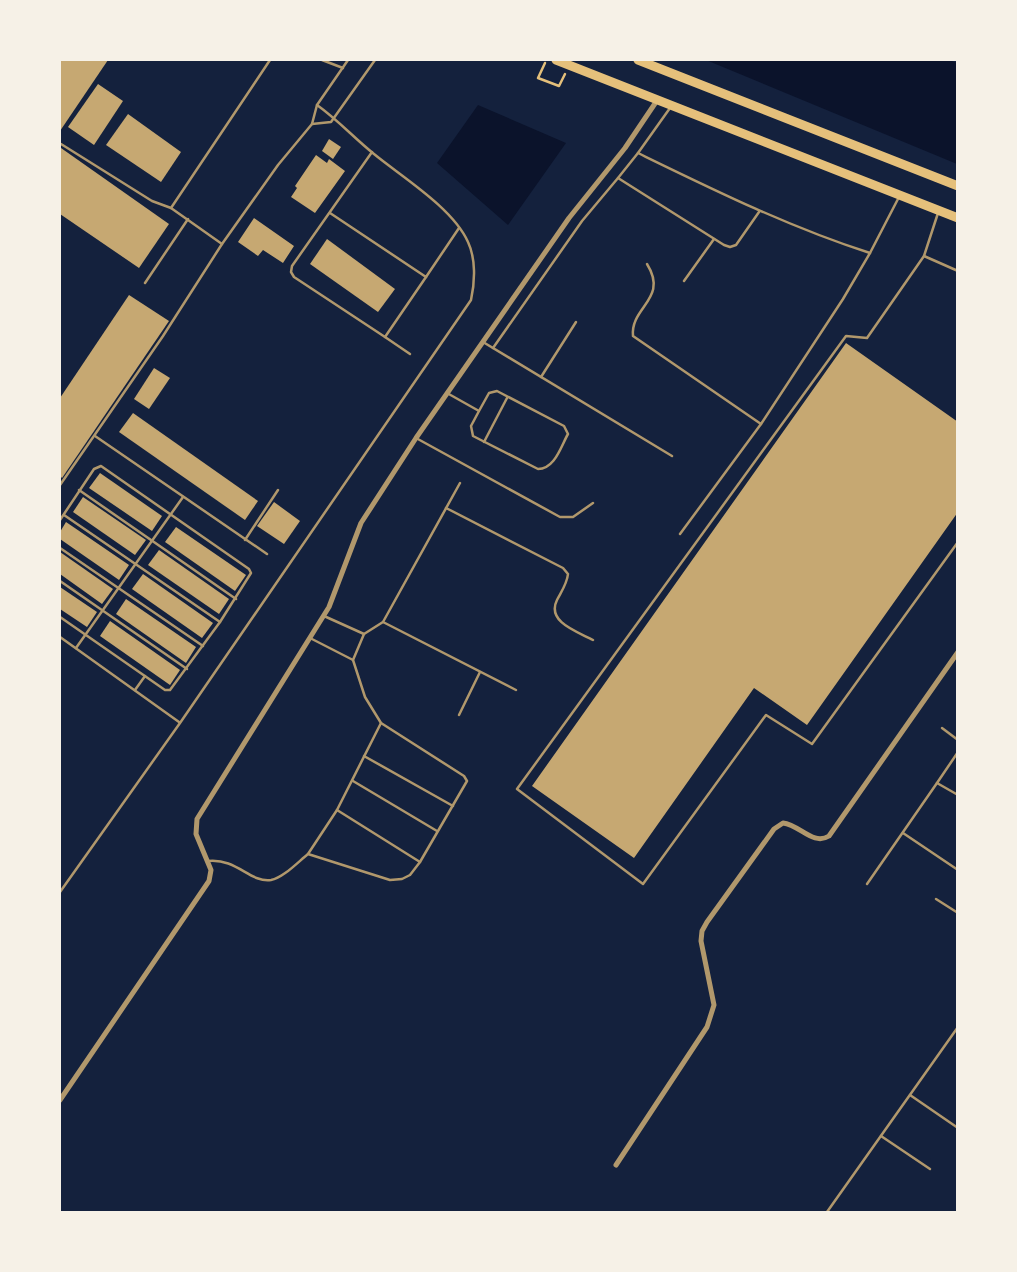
<svg xmlns="http://www.w3.org/2000/svg" width="1017" height="1272" font-family="'Titillium Web',sans-serif">
<style>
.water{fill:#0b132b}
.building{fill:#c6a872}
.lines{fill:none;stroke-linecap:round;stroke-linejoin:round}
.path{stroke:#e5c07b;stroke-width:2.5}
.service{stroke:#b1986c;stroke-width:2.5}
.minor{stroke:#b1986c;stroke-width:5}
.primary{stroke:#e5c07b;stroke-width:9}
</style>
<rect width="100%" height="100%" fill="#14213d"/>
<g class="water">
<path d="M706 60H949L957 63V164Z"/>
<path d="M478 105 566 143 508 225 437 163Z"/>
</g>
<g class="building">
<path d="M60 60H108L60 131Z"/>
<path d="M98 84 123 101 94 145 68 127Z"/>
<path d="M128 114 181 152 161 182 106 145Z"/>
<path d="M329 139 341 147 333 159 322 151Z"/>
<path d="M61 148 169 224 139 268 60 214Z"/>
<path d="M316 155 327 163 329 159 345 171 315 213 291 197 297 188 295 186Z"/>
<path d="M254 218 294 246 283 263 263 250 258 256 238 242Z"/>
<path d="M327 239 395 289 378 312 310 264Z"/>
<path d="M129 295 169 321 62 478 60 476V398Z"/>
<path d="M846 343 958 422V512L807 725 754 688 634 858 532 786Z"/>
<path d="M154 368 170 378 149 409 134 399Z"/>
<path d="M133 413 258 501 245 520 119 432Z"/>
<path d="M100 473 162 516 152 531 89 488Z"/>
<path d="M83 497 146 540 135 555 73 512Z"/>
<path d="M274 502 300 521 284 544 257 526Z"/>
<path d="M66 522 129 565 119 580 60 539V532Z"/>
<path d="M176 527 246 575 235 591 165 542Z"/>
<path d="M159 550 229 599 219 614 148 565Z"/>
<path d="M60 552 113 589 102 604 60 574Z"/>
<path d="M143 574 213 623 202 638 132 589Z"/>
<path d="M60 587 97 612 87 627 60 609Z"/>
<path d="M126 599 196 647 186 663 116 614Z"/>
<path d="M110 621 180 670 170 685 100 636Z"/>
</g>
<g class="lines">
<path class="path" d="M545 63 538 78 559 86 565 74"/>
<g class="service">
<path d="M322 60 343 68"/>
<path d="M670 108 638 153C714 190 789 227 870 253L843 299 761 424 680 534"/>
<path d="M312 124 331 122 375 60"/>
<path d="M61 144 152 201 171 208 270 60"/>
<path d="M372 152 292 266 291 272 294 277 385 337 426 277"/>
<path d="M638 153 618 178 724 245 730 247 736 245 759 212"/>
<path d="M171 208 222 244"/>
<path d="M330 213 426 277 459 228"/>
<path d="M938 213 924 256 867 338 846 336 517 789 643 884 766 715 812 744 958 542"/>
<path d="M870 253 899 197"/>
<path d="M924 256 958 271"/>
<path d="M647 264C669 299 630 307 633 336L761 424"/>
<path d="M684 281 714 239"/>
<path d="M145 283 188 219"/>
<path d="M385 337 410 354"/>
<path d="M483 342 672 456"/>
<path d="M493 348 582 221 618 178"/>
<path d="M541 377 576 322"/>
<path d="M447 393 479 411 489 393 497 391 564 426 568 434C561 446 555 469 538 469L473 436 471 426 479 411"/>
<path d="M95 436 267 554"/>
<path d="M416 438 560 517H573L593 503"/>
<path d="M484 442 507 398"/>
<path d="M60 485 163 336 222 244 278 165 312 124 317 105 348 60"/>
<path d="M79 490 236 599"/>
<path d="M446 508 563 568 568 574C567 584 561 592 557 600 546 622 578 632 593 640"/>
<path d="M64 515 220 622"/>
<path d="M60 520 94 469 101 466 249 569 251 573 220 622 170 690H165L60 617"/>
<path d="M245 540 278 490"/>
<path d="M60 548 203 646"/>
<path d="M60 581 187 669"/>
<path d="M324 616 364 634"/>
<path d="M383 622 460 483"/>
<path d="M60 637 179 722"/>
<path d="M310 638 353 660"/>
<path d="M76 648 183 497"/>
<path d="M135 690 145 676"/>
<path d="M459 715 480 672"/>
<path d="M942 728 958 740"/>
<path d="M958 752 937 783 958 795"/>
<path d="M364 756 453 806"/>
<path d="M353 781 437 831"/>
<path d="M337 810 420 862"/>
<path d="M903 833 958 870"/>
<path d="M308 854 337 810 381 723"/>
<path d="M208 861C237 858 250 883 271 880 283 878 298 862 308 854L390 880 402 879 410 875 420 862 467 781 464 776 381 723 365 697 353 660 364 634 383 622 516 690"/>
<path d="M867 884 937 783"/>
<path d="M60 892 180 723 471 300C475 282 476 259 468 242 453 208 402 177 374 154 354 138 338 120 317 105"/>
<path d="M936 899 958 913"/>
<path d="M910 1095 958 1128"/>
<path d="M881 1136 930 1169"/>
<path d="M827 1212 958 1027"/>
</g>
<g class="minor">
<path d="M60 1100 209 881 211 870 196 834 197 819 329 607 361 523 416 438 569 218 625 148 658 99"/>
<path d="M616 1165 707 1027 714 1005 701 941 702 931 707 922 774 829 783 823C800 825 813 846 829 836L958 652"/>
</g>
<g class="primary">
<path d="M556 60 958 218"/>
<path d="M638 60 958 186"/>
</g>
</g>
<rect width="1017" height="1272" fill="none" stroke="#f6f1e7" stroke-width="122"/>
</svg>
